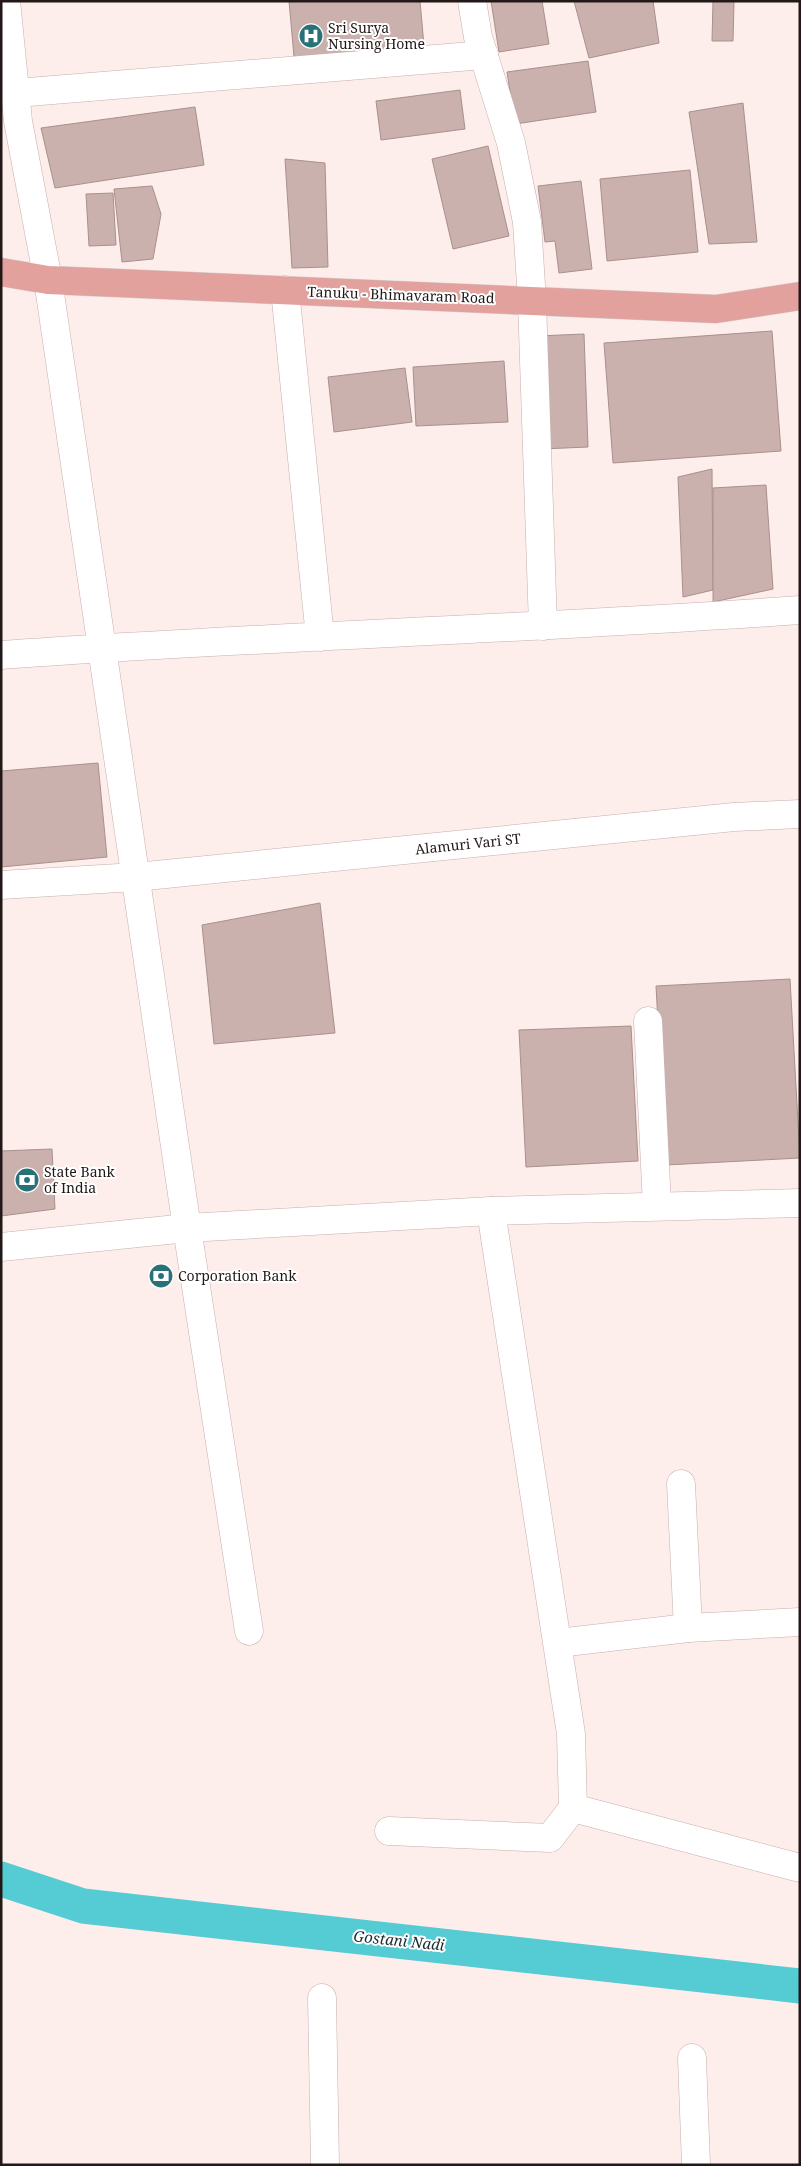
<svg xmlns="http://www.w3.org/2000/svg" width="801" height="2166" font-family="'Noto Serif',serif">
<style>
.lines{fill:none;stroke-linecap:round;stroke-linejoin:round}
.canal{stroke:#55cbd4;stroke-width:35}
.building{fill:#cab1ae;stroke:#a8908d}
.minor-casing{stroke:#c8afac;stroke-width:29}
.major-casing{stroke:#d3d1d1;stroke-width:29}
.minor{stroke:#fff;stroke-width:28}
.major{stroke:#e2a19d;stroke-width:28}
.labels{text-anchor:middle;stroke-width:4;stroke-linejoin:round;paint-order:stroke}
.poi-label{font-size:14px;fill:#211817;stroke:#fff;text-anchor:start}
.street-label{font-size:14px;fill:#211817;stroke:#fff}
.water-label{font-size:15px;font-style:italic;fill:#182d2f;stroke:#fff}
</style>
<rect width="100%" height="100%" fill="#fdedeb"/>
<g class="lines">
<path class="canal" d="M1 1879 83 1906 800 1986"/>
</g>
<g class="building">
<path d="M289 1H420L424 46 294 57Z"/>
<path d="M491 1H542L549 44 499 52Z"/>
<path d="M574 1H653L659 43 589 58Z"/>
<path d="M713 1H734L733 41H712Z"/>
<path d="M588 61 596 112 515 124 507 72Z"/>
<path d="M460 90 465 129 381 140 376 101Z"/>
<path d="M743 103 757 242 709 244 689 112Z"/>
<path d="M195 107 204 165 55 188 41 128Z"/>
<path d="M488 146 509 236 453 249 432 159Z"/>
<path d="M285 159 325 163 328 267 292 268Z"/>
<path d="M690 170 698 252 607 261 600 179Z"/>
<path d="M581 181 592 269 559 273 555 241 545 242 538 186Z"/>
<path d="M152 186 161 214 153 259 122 262 114 189Z"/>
<path d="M113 193 116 245 89 246 86 194Z"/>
<path d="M772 331 781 451 613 463 604 343Z"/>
<path d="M584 334 588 447 542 449 537 336Z"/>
<path d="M504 361 508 422 416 426 413 367Z"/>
<path d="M405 368 412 422 334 432 328 377Z"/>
<path d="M712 469 713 590 683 597 678 477Z"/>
<path d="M766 485 773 589 713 602V488Z"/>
<path d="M98 763 107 857 1 867V771Z"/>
<path d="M320 903 335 1033 214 1044 202 925Z"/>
<path d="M790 979 800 1158 666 1165 656 986Z"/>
<path d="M631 1026 638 1161 526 1167 519 1030Z"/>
<path d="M52 1149 55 1209 1 1216V1151Z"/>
</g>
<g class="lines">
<defs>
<g id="minor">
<path d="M6 1 18 121 48 280 187 1228 249 1631"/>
<path d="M472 1 478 37 511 143 527 222 532 301 543 626"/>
<path d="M16 93 484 55"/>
<path d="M285 290 320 637"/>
<path d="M1 655C267 636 534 629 800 610"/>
<path d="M1 885 136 877 734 817 800 814"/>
<path d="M648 1021 657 1206"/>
<path d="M491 1211 571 1734 573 1808 800 1868"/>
<path d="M1 1247 187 1228 491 1211 800 1203"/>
<path d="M681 1484 688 1628"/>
<path d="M558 1643 688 1628 800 1622"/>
<path d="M389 1831 550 1838 573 1808"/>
<path d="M322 1998 325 2165"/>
<path d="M692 2058 696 2165"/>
</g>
<path id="major" d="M1 272 48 280 716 309 800 296"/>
</defs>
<use href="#minor" class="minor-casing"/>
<use href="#major" class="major-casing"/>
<use href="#minor" class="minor"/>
<use href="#major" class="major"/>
</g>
<defs>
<symbol id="hospital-disc" viewBox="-11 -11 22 22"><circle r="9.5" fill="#277177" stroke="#fff"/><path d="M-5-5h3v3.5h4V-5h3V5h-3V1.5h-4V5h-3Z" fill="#fff"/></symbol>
<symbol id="bank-disc" viewBox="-11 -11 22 22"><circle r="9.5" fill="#277177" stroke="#fff"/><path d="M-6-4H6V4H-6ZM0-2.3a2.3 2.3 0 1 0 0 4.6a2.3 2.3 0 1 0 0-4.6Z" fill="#fff"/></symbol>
</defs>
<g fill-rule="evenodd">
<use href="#hospital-disc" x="297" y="22" width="28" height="28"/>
<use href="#bank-disc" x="13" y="1166" width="28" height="28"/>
<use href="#bank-disc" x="147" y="1262" width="28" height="28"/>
</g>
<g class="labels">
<g class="poi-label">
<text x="328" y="33">Sri Surya<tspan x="328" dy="16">Nursing Home</tspan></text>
<text x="44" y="1177">State Bank<tspan x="44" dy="16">of India</tspan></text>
<text x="178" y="1281">Corporation Bank</text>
</g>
<g class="street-label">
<text transform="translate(401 295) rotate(2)" y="5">Tanuku - Bhimavaram Road</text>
<text transform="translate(468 844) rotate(-6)" y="5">Alamuri Vari ST</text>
</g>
<g class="water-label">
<text transform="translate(399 1941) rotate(6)" y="5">Gostani Nadi</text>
</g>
</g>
<rect width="801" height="2166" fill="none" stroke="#211817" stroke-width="5"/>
</svg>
